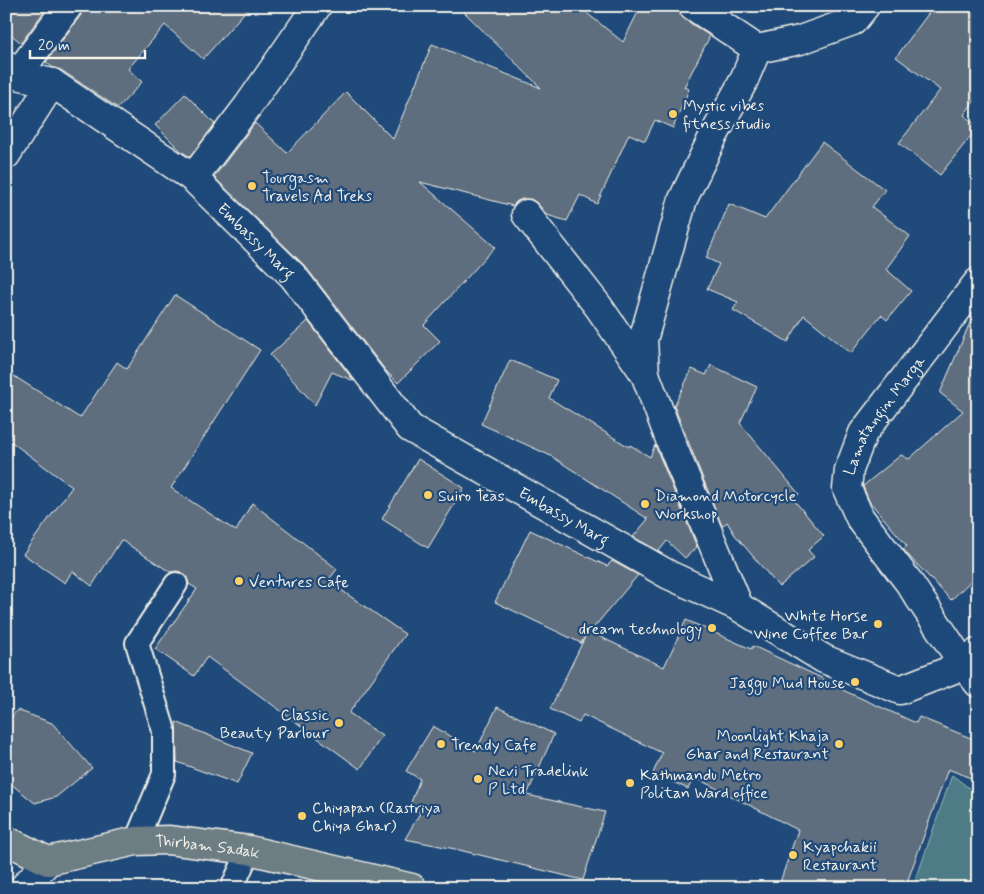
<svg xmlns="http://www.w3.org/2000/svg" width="984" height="894" font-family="Mynerve,sans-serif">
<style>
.green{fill:#4e7c86;stroke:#a1b6b7}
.building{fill:#5e6e7e;stroke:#f4f1e8}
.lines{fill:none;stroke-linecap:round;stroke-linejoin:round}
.lane-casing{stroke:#f4f1e8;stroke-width:26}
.street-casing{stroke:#f4f1e8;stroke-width:31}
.secondary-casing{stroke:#f4f1e8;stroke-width:31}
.primary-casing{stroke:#f4f1e8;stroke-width:31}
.lane{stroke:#1f4a7a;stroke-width:22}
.street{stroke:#1f4a7a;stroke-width:28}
.secondary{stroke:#1f4a7a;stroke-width:28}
.primary{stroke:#6d7d84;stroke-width:28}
.poi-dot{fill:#ffd166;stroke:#1f4a7a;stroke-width:2}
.labels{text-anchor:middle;stroke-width:4.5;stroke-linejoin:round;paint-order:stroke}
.poi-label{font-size:16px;fill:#f4f1e8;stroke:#1f4a7a;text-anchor:start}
.street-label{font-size:16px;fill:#f4f1e8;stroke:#1f4a7a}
</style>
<rect width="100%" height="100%" fill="#1f4a7a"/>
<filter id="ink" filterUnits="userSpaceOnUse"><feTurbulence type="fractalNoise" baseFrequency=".02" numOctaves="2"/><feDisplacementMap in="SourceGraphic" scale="10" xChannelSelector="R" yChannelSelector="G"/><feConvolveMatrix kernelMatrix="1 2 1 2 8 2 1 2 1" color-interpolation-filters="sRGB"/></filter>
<g filter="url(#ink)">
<path class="green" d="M952 775 978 795V888H913Z"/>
<g class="building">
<path d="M6 6H48L21 43 6 30Z"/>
<path d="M83 6H250L203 59 165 25 128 69 142 82 118 108 61 70 52 67 46 62 81 15Z"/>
<path d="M458 6H578L623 42 641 6H678L679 13 684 19 710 36 684 87 689 89 673 128 655 120 645 141 629 134 597 204 580 195 567 221 547 215 538 204 531 199H523L517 201 513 206 420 182 495 247 424 325 440 341 398 383 386 371 305 266 214 177 255 123 287 153 346 92 393 139 432 44 541 88Z"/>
<path d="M934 6H978V96L964 115 978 127 940 175 899 143 940 90 896 57Z"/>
<path d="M185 94 215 124 190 157 181 151 155 125Z"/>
<path d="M822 142 885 190 872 207 910 236 886 269 911 291 887 320 881 315 851 353 804 315 788 342 733 310 738 302 707 289 719 264 706 258 729 204 765 219Z"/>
<path d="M175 295 260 350 171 488 236 531 252 503 337 569 328 581 405 634 349 713 382 736 360 769 207 657 194 676 155 649 197 589 189 584 187 578 183 573 177 571 170 572 121 540 92 586 72 571 65 583 23 554 72 487 6 438V371L80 418 117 362 127 369Z"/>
<path d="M978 308V574L951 600 907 554 903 549 907 546 869 501 863 486 901 455 909 459 963 411 940 393 974 313Z"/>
<path d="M308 321 354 381 332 372 315 405 270 355Z"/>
<path d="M510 360 557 380 549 398 629 447 630 445 650 457 655 445 697 547 685 558 667 541 659 551 633 537 648 519 551 456 481 424Z"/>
<path d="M711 365 757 387 740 423 799 494 793 499 824 536 808 550 814 557 779 587 735 535 727 522 722 526 674 406 692 369 706 375Z"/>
<path d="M418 459 464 488 428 548 382 519Z"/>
<path d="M530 530 607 566 612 561 638 575 590 632 664 667 686 620 751 649 753 646 828 681 827 683 916 723 919 717 978 741V781L948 769 905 888H778L798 830 694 777 688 789 653 773 662 753 583 715 579 723 550 709 585 637 581 643 495 602Z"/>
<path d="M497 707 554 734 527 795 605 812 583 880 455 849 405 839 420 813 410 805 420 779 406 771 433 726 476 751Z"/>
<path d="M17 710 52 723 92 768 56 797 35 803 6 780V724Z"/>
<path d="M176 722 252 753 237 784 177 762Z"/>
</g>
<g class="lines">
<defs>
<g id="lane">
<path d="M136 841 164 774V731L137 643 176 584"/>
<path d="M232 888 249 850"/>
</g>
<g id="street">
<path d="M693 6 757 49 743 82 714 135 683 199 643 340 645 374 672 445 739 607"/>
<path d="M757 49 800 40 853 21 865 6"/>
<path id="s1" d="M6 65 17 75 52 83 193 178 293 276 410 428 669 575 739 607 824 659 900 690 964 665 978 683"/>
<path d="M17 75 68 6"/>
<path d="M6 155 52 83"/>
<path d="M193 178 248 106 317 6"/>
<path d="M526 214 598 306 645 374"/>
<path id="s2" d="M977 653 964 665 908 581 860 518 847 489 849 470 863 433 978 282"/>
</g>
<path id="secondary" d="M23 888 48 861"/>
<g id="primary">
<path id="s3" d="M6 840 48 861 136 841 168 840 249 850 412 888"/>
</g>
</defs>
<use href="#lane" class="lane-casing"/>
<use href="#street" class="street-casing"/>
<use href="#secondary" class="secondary-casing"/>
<use href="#primary" class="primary-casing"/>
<use href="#lane" class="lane"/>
<use href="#street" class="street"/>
<use href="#secondary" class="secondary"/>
<use href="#primary" class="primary"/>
</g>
</g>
<g class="poi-dot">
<circle cx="673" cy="114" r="5"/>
<circle cx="252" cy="186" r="5"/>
<circle cx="428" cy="495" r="5"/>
<circle cx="645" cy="504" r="5"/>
<circle cx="239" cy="581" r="5"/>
<circle cx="878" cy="624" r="5"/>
<circle cx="712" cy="628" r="5"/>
<circle cx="855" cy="682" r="5"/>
<circle cx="339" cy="723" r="5"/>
<circle cx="441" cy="744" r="5"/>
<circle cx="839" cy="744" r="5"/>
<circle cx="478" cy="779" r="5"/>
<circle cx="630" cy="783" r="5"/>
<circle cx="302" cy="816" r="5"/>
<circle cx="793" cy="855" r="5"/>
</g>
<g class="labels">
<g class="poi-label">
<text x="683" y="111">Mystic vibes<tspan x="683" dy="18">fitness studio</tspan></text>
<text x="262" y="183">Tourgasm<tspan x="262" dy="18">Travels Ad Treks</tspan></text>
<text x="438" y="501">Suiro Teas</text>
<text x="655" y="501">Diamond Motorcycle<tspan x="655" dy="18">Workshop</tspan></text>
<text x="249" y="587">Ventures Cafe</text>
<text x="868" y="621" text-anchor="end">White Horse<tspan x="868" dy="18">Wine Coffee Bar</tspan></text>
<text x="702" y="634" text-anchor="end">dream technology</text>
<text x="845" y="688" text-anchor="end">Jaggu Mud House</text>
<text x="329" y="720" text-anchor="end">Classic<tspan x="329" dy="18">Beauty Parlour</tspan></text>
<text x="829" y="741" text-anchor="end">Moonlight Khaja<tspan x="829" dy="18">Ghar and Restaurant</tspan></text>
<text x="451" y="750">Trendy Cafe</text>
<text x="488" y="776">Nevi Tradelink<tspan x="488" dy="18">P Ltd</tspan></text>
<text x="640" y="780">Kathmandu Metro<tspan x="640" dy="18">Politan Ward office</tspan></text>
<text x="312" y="813">Chiyapan (Rastriya<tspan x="312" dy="18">Chiya Ghar)</tspan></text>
<text x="803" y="852">Kyapchakii<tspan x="803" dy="18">Restaurant</tspan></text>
</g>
<g class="street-label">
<text dy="6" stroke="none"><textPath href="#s1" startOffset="310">Embassy Marg</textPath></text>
<text dy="6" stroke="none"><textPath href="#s2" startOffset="314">Lamatangin Marga</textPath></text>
<text dy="6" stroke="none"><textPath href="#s1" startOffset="730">Embassy Marg</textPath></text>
<text dy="6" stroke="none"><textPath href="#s3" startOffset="209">Thirbam Sadak</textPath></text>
</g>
</g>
<rect width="984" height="894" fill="none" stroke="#1f4a7a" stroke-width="25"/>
<rect x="12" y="12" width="959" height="869" fill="none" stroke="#f4f1e8" stroke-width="2" filter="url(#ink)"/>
<path d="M30 50v8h115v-8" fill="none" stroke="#f4f1e8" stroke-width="2.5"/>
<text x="38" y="50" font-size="15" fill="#f4f1e8" stroke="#1f4a7a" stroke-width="4" paint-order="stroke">20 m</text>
</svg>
